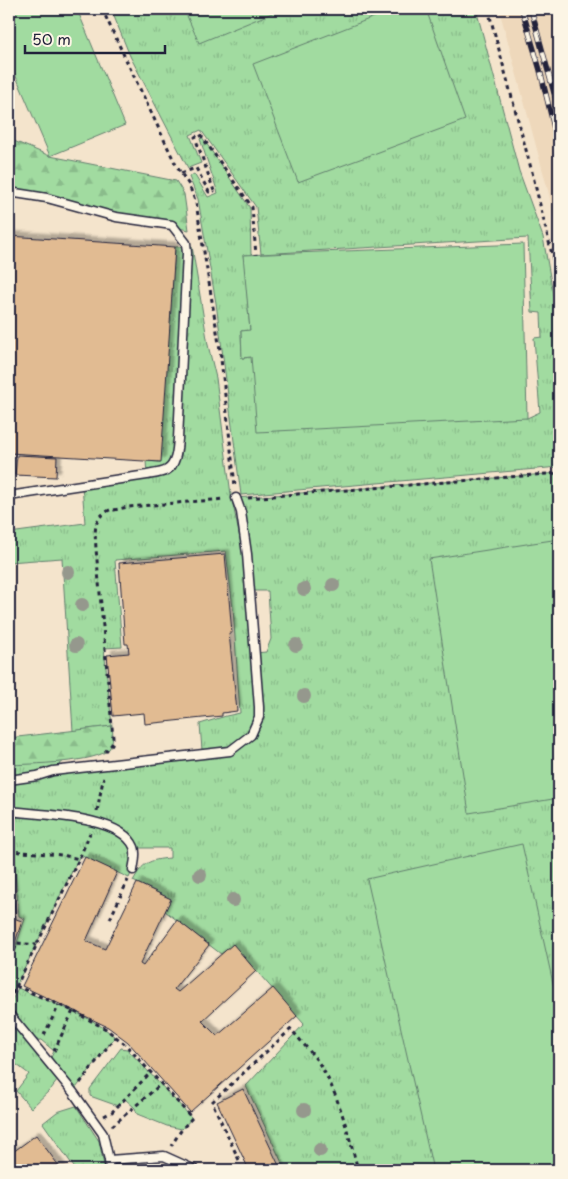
<svg xmlns="http://www.w3.org/2000/svg" width="568" height="1179" font-family="'Playpen Sans',sans-serif">
<style>
.built{fill:#eed8bb}
.grass{fill:url(#grass-tufts);stroke:#627e6e}
.forest{fill:url(#forest-firs);stroke:#627e6e}
.pitch{fill:#a1dba0;stroke:#627e6e}
.building{fill:#e1bb92;stroke:#22223b;filter:url(#shadow)}
.lines{fill:none;stroke-linecap:round;stroke-linejoin:round}
.service-casing{stroke:#22223b;stroke-width:11}
.path{stroke:#22223b;stroke-width:3;stroke-dasharray:4 4;stroke-linecap:butt}
.service{stroke:#fcf5e5;stroke-width:8}
.rail-casing{stroke:#22223b;stroke-width:5.5}
.rail{stroke:#fcf5e5;stroke-width:4;stroke-dasharray:11;stroke-linecap:butt}
.tree{fill:#95988d}
</style>
<defs>
<pattern id="grass-tufts" width="24" height="20" patternUnits="userSpaceOnUse" patternTransform="scale(1.25)"><rect width="24" height="20" fill="#a1dba0"/><path d="M3 7l-1-3M5 7V3M7 7l1-3M15 17l-1-3M17 17v-4M19 17l1-3" fill="none" stroke="#8abc8b"/></pattern>
<pattern id="forest-firs" width="22" height="20" patternUnits="userSpaceOnUse" patternTransform="scale(1.25)"><rect width="22" height="20" fill="#a1dba0"/><path d="M5 1l3.5 6h-7zM16 11l3.5 6h-7z" fill="#8abc8b"/></pattern>
<filter id="shadow"><feDropShadow dx="4.5" dy="-4.5" stdDeviation="1" flood-color="#0004"/></filter>
</defs>
<rect width="100%" height="100%" fill="#f4e4cc"/>
<filter id="ink" filterUnits="userSpaceOnUse"><feTurbulence type="fractalNoise" baseFrequency=".02" numOctaves="2"/><feDisplacementMap in="SourceGraphic" scale="10" xChannelSelector="R" yChannelSelector="G"/><feConvolveMatrix kernelMatrix="1 2 1 2 8 2 1 2 1" color-interpolation-filters="sRGB"/></filter>
<g filter="url(#ink)">
<path class="built" d="M499 9H559V244L549 194Z"/>
<g class="grass">
<path d="M111 9H476L519 171 543 237 559 328V467L241 495 216 303 198 199 189 177 194 174 208 197 218 193 200 139 202 137 250 208 251 255H244L250 331H241L242 358 250 357 527 418 540 412 534 338 542 337 541 313 532 312 528 238 261 254 256 207 201 130 190 135 201 163 188 168 130 56Z"/>
<path d="M192 246 208 345 216 378 231 495 243 553 257 709 251 730 229 747 202 750 200 724 226 716 240 713 233 608 226 551 115 560 122 647 104 648 112 726 73 731 62 558 9 562V533L85 523 82 486 147 475 146 461 160 462 175 247Z"/>
<path d="M559 473V1170H287L284 1167 246 1086 304 1024 233 945 221 954 165 911 171 899 133 881C143 862 149 860 170 858V848H134L133 869 129 878 80 855 11 996 9 995V966L25 919 19 916 13 853 9 851V765L65 760 53 770 230 751 244 742 259 717 256 653 266 652 271 639 268 591H250L236 498Z"/>
<path d="M18 988C49 1003 89 1013 115 1037L73 1092 60 1077 51 1089 31 1108 16 1091 29 1074 9 1059V1014L49 1062 54 1051 41 1040H34L9 1010V1006Z"/>
<path d="M121 1048 127 1049 192 1118 182 1129 167 1126 137 1114 135 1108 125 1099 118 1106 90 1096V1089Z"/>
<path d="M76 1106 99 1141 105 1170H76L43 1123 57 1112Z"/>
</g>
<g class="forest">
<path d="M9 139 50 156 176 181 184 194 189 230 9 196Z"/>
<path d="M112 726C113 734 114 742 109 749 97 763 29 764 9 765V738Z"/>
</g>
<g class="pitch">
<path d="M9 9H77L125 125 50 156 9 60Z"/>
<path d="M184 9H282L199 43Z"/>
<path d="M395 9H426L465 120 298 182 253 64Z"/>
<path d="M523 244 527 418 257 432 251 357 242 358 241 331 250 330 243 255Z"/>
<path d="M559 539V798L469 813 429 559Z"/>
<path d="M522 844 559 1010V1167L546 1170H433L367 879Z"/>
</g>
<g class="building">
<path d="M9 236 175 247 161 462 9 453Z"/>
<path d="M17 455 57 457 56 477 15 475Z"/>
<path d="M225 554 232 633H229L237 711 222 713V716L145 724 144 713 113 716 107 655 129 653 128 644H125L119 563Z"/>
<path d="M9 856 16 919 22 921 10 958H9Z"/>
<path d="M85 857 117 872 86 941 105 949 137 883 171 899 140 964 143 966 177 920 209 945 174 989 178 992 233 944 256 971 202 1021 217 1036 273 988 297 1016 190 1112 128 1042 108 1027 22 986Z"/>
<path d="M243 1089 281 1170H249L217 1102Z"/>
<path d="M36 1135 62 1170H9V1149L10 1148 13 1152Z"/>
</g>
<g class="lines">
<defs>
<g id="service">
<path d="M9 192 47 198 116 217 172 225 186 243 187 253 178 439C177 448 177 464 167 470 162 473 152 474 147 475L9 496"/>
<path d="M9 780 37 776 53 771 230 751 251 735 259 717V707L247 554 241 512 236 498"/>
<path d="M9 811C39 815 121 815 134 847 137 854 134 864 133 870"/>
<path d="M9 1014 73 1092 103 1134 109 1160 110 1170"/>
<path d="M109 1160 164 1156 195 1170"/>
</g>
</defs>
<use href="#service" class="service-casing"/>
<g class="path">
<path d="M102 9 177 167 189 185 196 203 220 350 235 486"/>
<path d="M488 9 532 172 559 283"/>
<path d="M181 173 196 168 209 192 214 191 195 137 200 134 252 207 256 255"/>
<path d="M248 498 559 473"/>
<path d="M105 752 112 744 113 738 96 549C95 530 92 517 112 509L114 510 128 507 225 499"/>
<path d="M97 811 102 785 104 778"/>
<path d="M9 851 62 855 79 859"/>
<path d="M110 919 128 880"/>
<path d="M9 965 17 943 36 945"/>
<path d="M16 986 73 1011 106 1029 126 1045 192 1118 182 1129 171 1146"/>
<path d="M9 1001 79 859 90 833"/>
<path d="M44 1035 59 1005"/>
<path d="M54 1051 73 1011"/>
<path d="M80 1083 115 1037"/>
<path d="M104 1116 112 1112 151 1072"/>
<path d="M112 1126 161 1084"/>
<path d="M239 1160 212 1102 291 1029C299 1039 308 1049 316 1059 337 1087 349 1136 358 1170"/>
</g>
<use href="#service" class="service"/>
<defs>
<g id="rail">
<path d="M522 9 540 70 559 148"/>
<path d="M531 9 559 111"/>
</g>
</defs>
<use href="#rail" class="rail-casing"/>
<use href="#rail" class="rail"/>
</g>
<g class="tree">
<circle cx="68" cy="572" r="7"/>
<circle cx="333" cy="585" r="7"/>
<circle cx="304" cy="589" r="7"/>
<circle cx="82" cy="605" r="7"/>
<circle cx="76" cy="645" r="7"/>
<circle cx="296" cy="645" r="7"/>
<circle cx="304" cy="696" r="7"/>
<circle cx="200" cy="875" r="7"/>
<circle cx="233" cy="900" r="7"/>
<circle cx="304" cy="1110" r="7"/>
<circle cx="320" cy="1150" r="7"/>
</g>
</g>
<rect width="568" height="1179" fill="none" stroke="#fcf5e5" stroke-width="30"/>
<rect x="15" y="15" width="538" height="1149" fill="none" stroke="#22223b" stroke-width="2" filter="url(#ink)"/>
<path d="M25 45v8h140v-8" fill="none" stroke="#22223b" stroke-width="2.5"/>
<text x="32" y="45" font-size="15" fill="#22223b" stroke="#fcf5e5" stroke-width="4" paint-order="stroke">50 m</text>
</svg>
